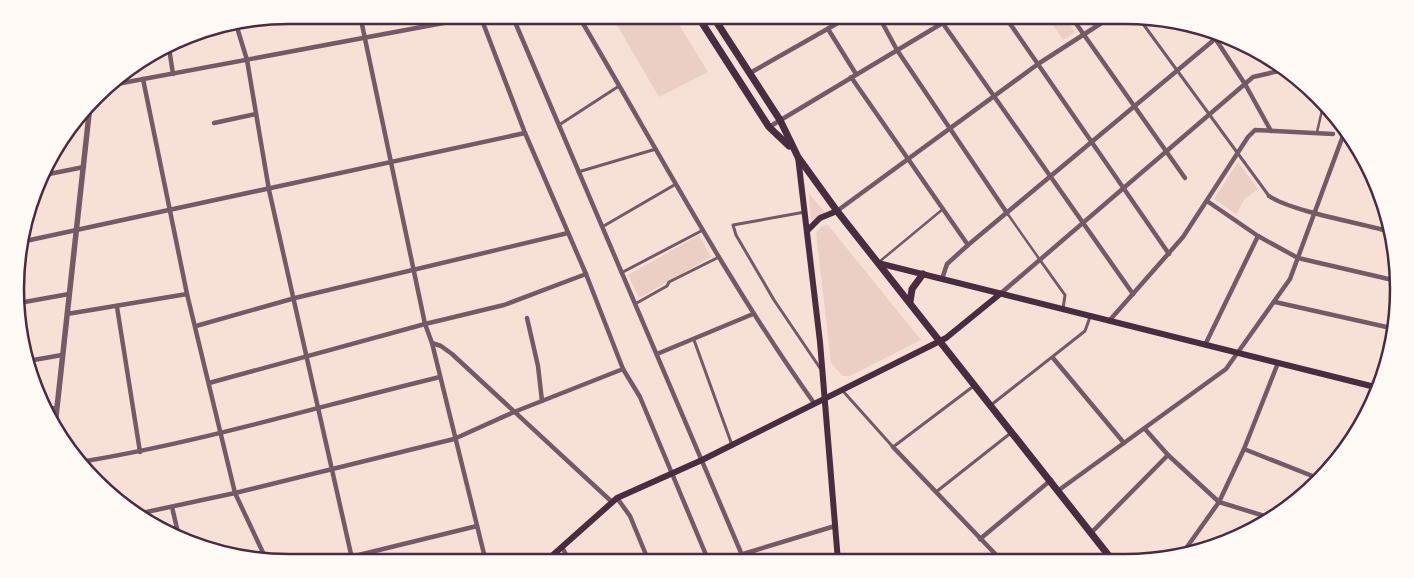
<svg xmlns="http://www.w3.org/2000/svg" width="1414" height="578" font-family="'Work Sans',sans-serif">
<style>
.green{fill:#ebcfc5}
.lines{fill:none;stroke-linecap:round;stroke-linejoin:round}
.service{stroke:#755966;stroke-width:2.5}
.pedestrian{stroke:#755966;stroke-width:3}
.minor{stroke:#755966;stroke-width:4.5}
.tertiary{stroke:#755966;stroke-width:5.5}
.secondary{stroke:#4a2c40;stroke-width:6}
.primary{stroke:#4a2c40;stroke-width:7}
.rim{fill:none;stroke:#4a2c40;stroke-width:2.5}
</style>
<rect width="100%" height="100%" fill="#f7e1d7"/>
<g class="green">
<path d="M611 15H673L708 72 659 97Z"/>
<path d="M1064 15 1075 32 1063 40 1051 22Z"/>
<path d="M1238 162 1258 189 1244 200 1236 214 1214 199Z"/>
<path d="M809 194 825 212 811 221Z"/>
<path d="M828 225 921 340 850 376H843L831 363 816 233 822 226Z"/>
<path d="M699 235 711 257 639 298 628 275Z"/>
</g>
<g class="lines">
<g class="service">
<path d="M1317 132 1323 106"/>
<path d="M1007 213 1040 260"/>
<path d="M879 262 943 209"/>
</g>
<g class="pedestrian">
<path d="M1138 17 1269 196"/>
<path d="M559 125 619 86"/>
<path d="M578 172 656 149"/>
<path d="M805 212 733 225 736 235 774 300 820 368"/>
<path d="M602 227 676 184"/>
<path d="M1040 260 1065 295 1063 309"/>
<path d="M621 273 703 230"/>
<path d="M635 304 667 286 669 282 719 257"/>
<path d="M694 340 732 445"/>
<path d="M842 390 893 447 975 385"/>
<path d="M991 405 1085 331 1090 317"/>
<path d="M936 492 1012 432"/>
</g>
<g class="minor">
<path d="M360 15 425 324 432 343 486 562"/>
<path d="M480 15 525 133 586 274 623 369 640 397 709 562"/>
<path d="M512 15 745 562"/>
<path d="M578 15C655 145 726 280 814 403"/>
<path d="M878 15 897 50 1007 213"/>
<path d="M937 15 1133 294"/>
<path d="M1004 15 1169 254"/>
<path d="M1070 15 1185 178"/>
<path d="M236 24 247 60 269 190 353 563"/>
<path d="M828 29 856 74"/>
<path d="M1209 29 1245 84 1271 131"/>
<path d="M169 48 173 74"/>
<path d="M750 73 852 15"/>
<path d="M851 77 968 245"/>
<path d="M143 79 187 294 235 493 266 559"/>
<path d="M106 86 486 15"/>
<path d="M214 123 256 114"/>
<path d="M769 127 956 15"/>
<path d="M44 175 84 167"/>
<path d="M1269 196C1291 211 1359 223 1388 231"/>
<path d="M1207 201 1258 236 1298 258 1397 281"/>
<path d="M837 211 1038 64 1114 15"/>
<path d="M21 242 525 133"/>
<path d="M942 279 947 264 968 245 1221 34"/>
<path d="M1000 294 1253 77 1283 70"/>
<path d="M1275 302 1391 328"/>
<path d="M19 303 69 294"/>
<path d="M117 307 140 452"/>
<path d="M67 314 187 294"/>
<path d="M527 318 538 366 542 401"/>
<path d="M1109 321 1183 237 1248 137 1255 130 1333 134"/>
<path d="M196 326 295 298 568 233"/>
<path d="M432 343 441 346 452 354 612 502"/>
<path d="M1205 345 1258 236"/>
<path d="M657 354 753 314"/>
<path d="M1053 358 1124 443"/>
<path d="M28 361 62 355"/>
<path d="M209 383 425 324 504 305 586 274"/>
<path d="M48 409 56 408"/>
<path d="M1365 416 1389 346"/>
<path d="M1145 429 1168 455 1219 502 1271 518"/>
<path d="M893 447 1002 561"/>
<path d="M1244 449 1320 479"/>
<path d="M80 462C202 442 320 406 440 377"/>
<path d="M1059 490 1226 369 1290 279 1344 133"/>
<path d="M617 498 630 516 649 562"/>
<path d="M172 507 179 537"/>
<path d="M137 514 235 493 454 439 514 412 623 369"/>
<path d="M1091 533 1168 455"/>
<path d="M980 539 1051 480"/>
<path d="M562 547 570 562"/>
<path d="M743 554 835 526"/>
<path d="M1182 554 1219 502 1244 449 1278 363"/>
<path d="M326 563 477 526"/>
</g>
<path class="tertiary" d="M55 426 90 105"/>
<g class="secondary">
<path d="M798 157 820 342 838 561"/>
<path d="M808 230 820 218 837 211"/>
<path d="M878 263 1379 388"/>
<path d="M545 562 617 498 702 460 946 338 1000 294"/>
</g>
<g class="primary">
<path d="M697 15 769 127 789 146"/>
<path d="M712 15 780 120 798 157 837 211 1113 561"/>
<path d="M910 302 912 289 923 274"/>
</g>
</g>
<path d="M0 0H1414V578H0ZM289 24H1125A265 265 0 0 1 1390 289V289A265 265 0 0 1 1125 554H289A265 265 0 0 1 24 289V289A265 265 0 0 1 289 24Z" fill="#fffaf5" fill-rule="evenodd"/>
<path class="rim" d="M289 24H1125A265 265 0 0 1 1390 289V289A265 265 0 0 1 1125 554H289A265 265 0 0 1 24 289V289A265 265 0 0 1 289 24Z"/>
</svg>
